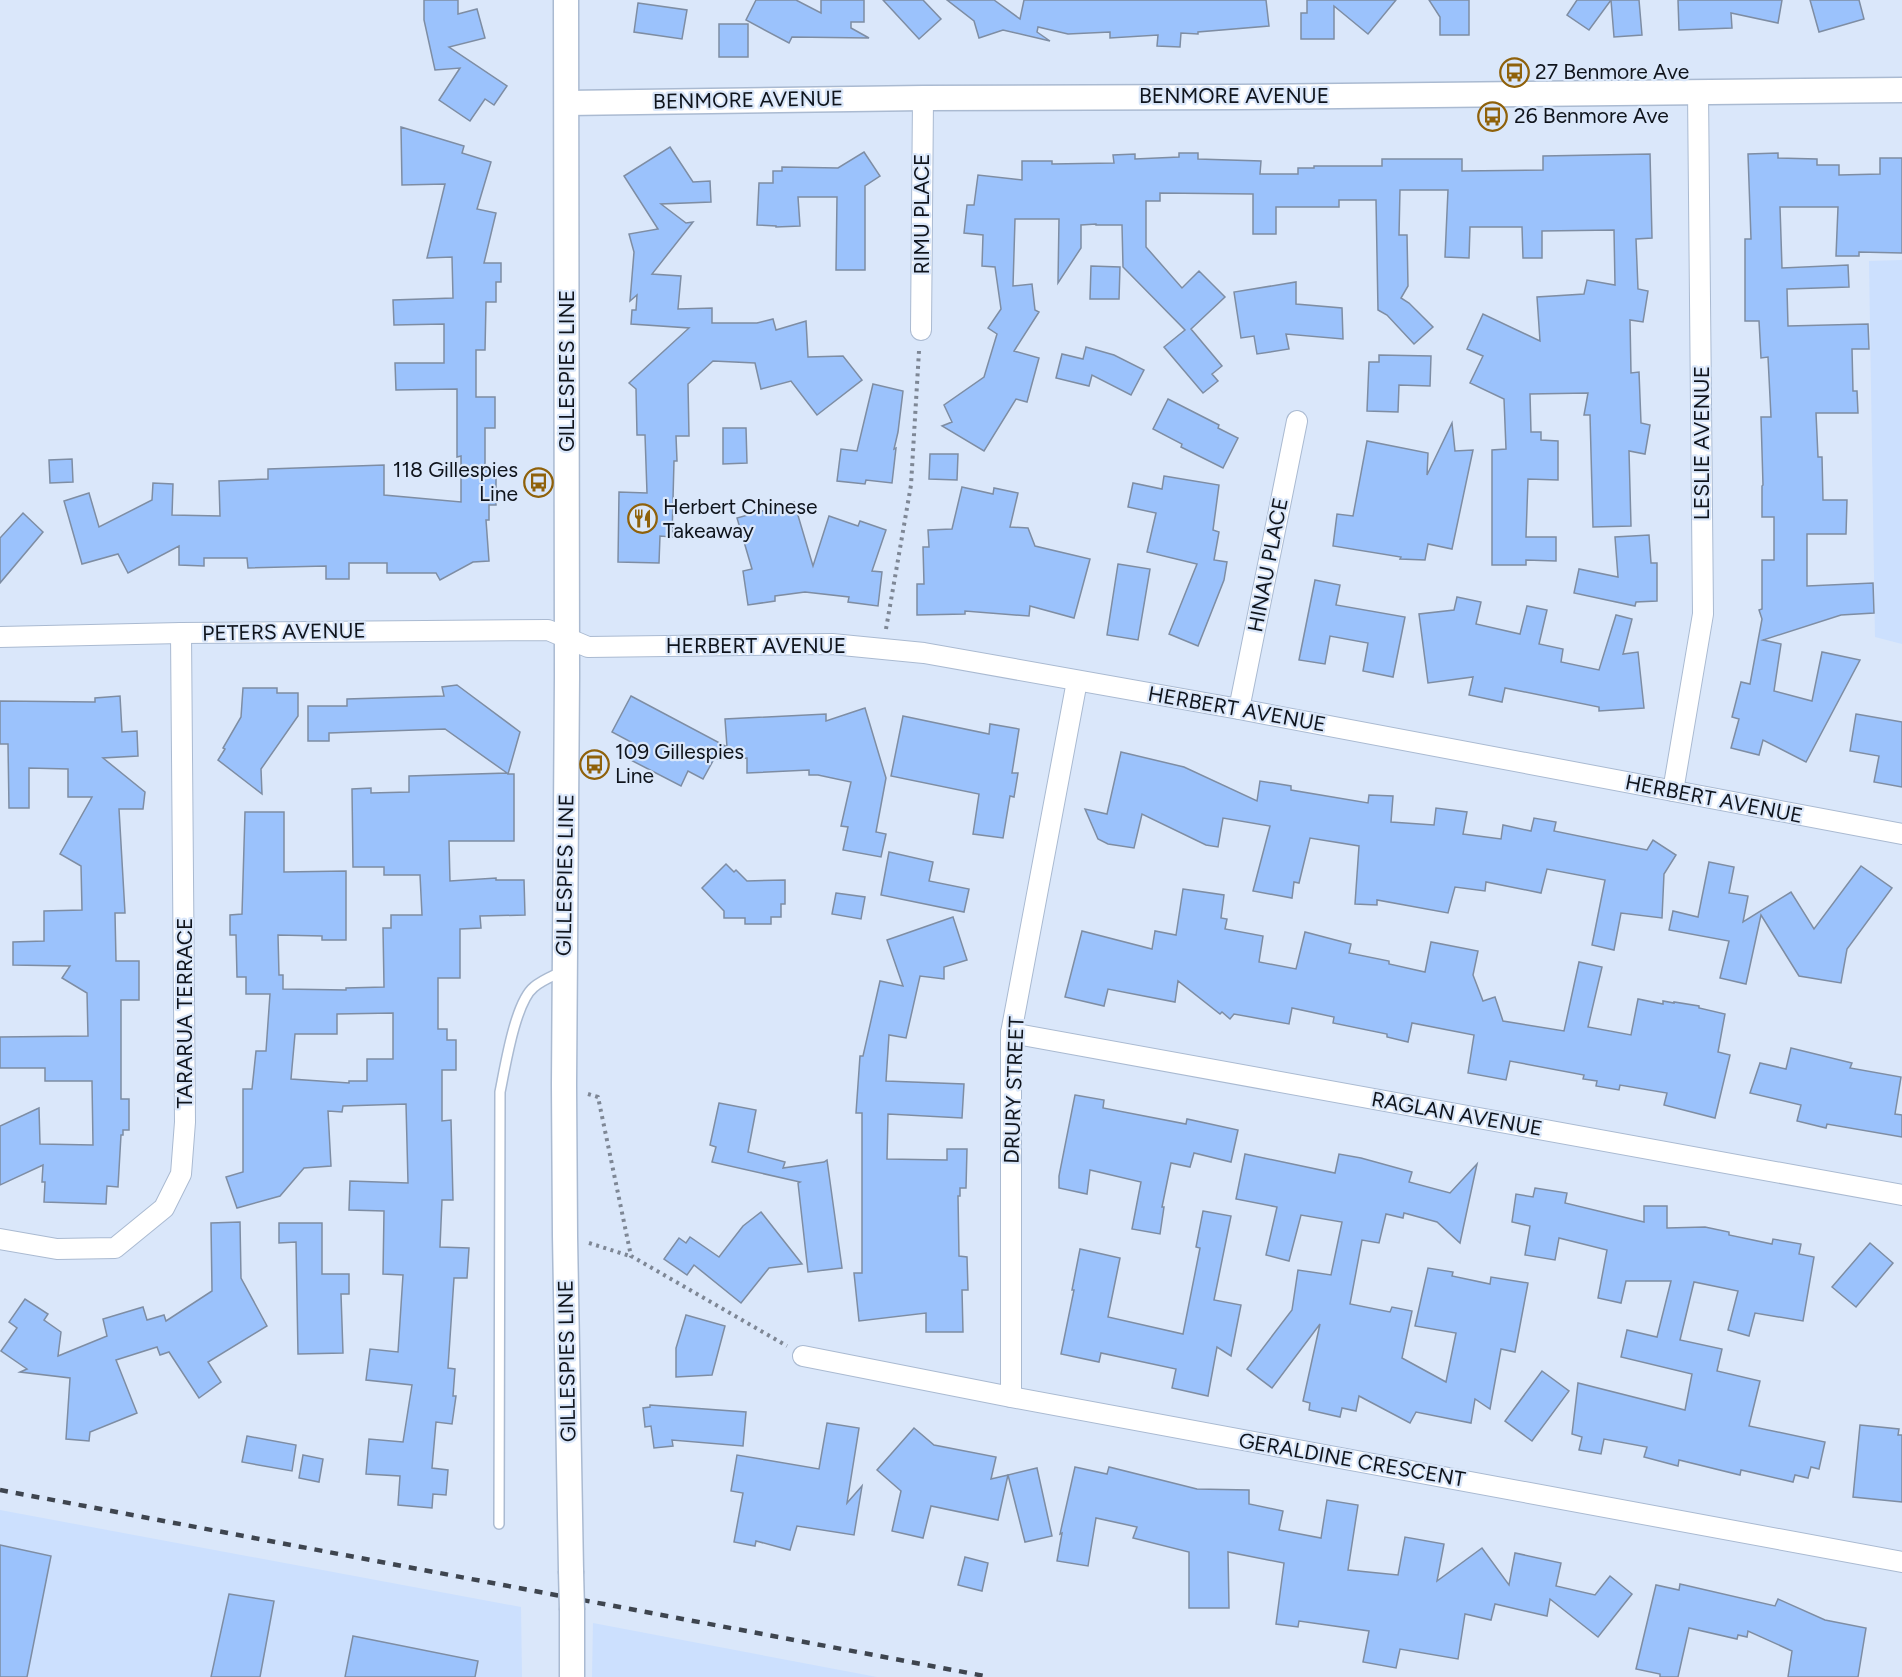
<svg xmlns="http://www.w3.org/2000/svg" width="1902" height="1677" font-family="Figtree,sans-serif">
<style>
.built{fill:#cce0fe}
.building{fill:#9bc2fc;stroke:#7e8da3;stroke-width:1.5;fill-rule:evenodd}
.lines{fill:none;stroke-linecap:round;stroke-linejoin:round}
.service-casing{stroke:#aabad1;stroke-width:12}
.minor-casing{stroke:#aabad1;stroke-width:22}
.tertiary-casing{stroke:#aabad1;stroke-width:27}
.path{stroke:#7e8795;stroke-width:4;stroke-dasharray:3 4.5;stroke-linecap:butt}
.service{stroke:#fff;stroke-width:9}
.minor{stroke:#fff;stroke-width:20}
.tertiary{stroke:#fff;stroke-width:24}
.rail{stroke:#3e454f;stroke-width:4.5;stroke-dasharray:8 8;stroke-linecap:butt}
.tertiary-bridge-casing{stroke:#aabad1;stroke-width:27;stroke-linecap:butt}
.tertiary-bridge{stroke:#fff;stroke-width:24}
.labels{text-anchor:middle;stroke-width:4.5;stroke-linejoin:round;paint-order:stroke}
.poi-label{font-size:21px;fill:#0f141c;stroke:#dae7fa;text-anchor:start}
.street-label{font-size:21px;fill:#0f141c;stroke:#dae7fa}
</style>
<rect width="100%" height="100%" fill="#dae7fa"/>
<g class="built">
<path d="M1902 260V644L1875 637 1869 261Z"/>
<path d="M0 1510 521 1607 522 1677H0Z"/>
<path d="M593 1623 877 1677H592Z"/>
</g>
<g class="building">
<path d="M424 0H458V14L477 9 485 38 449 47 507 86 494 105 485 99 470 121 439 100 460 68 435 70 424 20Z"/>
<path d="M756 0H796L821 13V0H864V22H851V28L869 38 792 37 789 43 746 20Z"/>
<path d="M883 0H923L941 19 919 39Z"/>
<path d="M947 0H994L1020 19 1024 0H1266L1269 26 1198 32V34L1181 33 1180 47 1157 46 1158 35 1110 38V32L1068 34 1038 27 1037 32 1050 41 1003 30 979 38 974 21Z"/>
<path d="M1307 0H1396L1368 34 1334 6V39H1301V13H1307Z"/>
<path d="M1429 0H1469V35H1440V17Z"/>
<path d="M1577 0H1639L1642 35 1614 37 1611 0 1589 30 1567 15Z"/>
<path d="M1678 0H1782L1778 23 1731 13 1732 28 1679 30Z"/>
<path d="M1810 0H1859L1864 19 1819 32Z"/>
<path d="M638 3 687 10 682 39 634 32Z"/>
<rect x="719" y="24" width="29" height="33"/>
<path d="M401 127 464 146 462 153 491 162 477 209 496 213 484 263H501V282H496V302H486L485 350H476V397H495V428H485V470H496V505H489V520H486L489 561 473 562 440 580 436 573H387V563H349V579H326V566L248 568 247 558H204V566L179 565V546L128 573 118 554 82 564 64 501 89 493 99 527 152 500 153 483 173 484 172 515 220 516 219 481 268 479V469L384 465V495L461 502V456L457 457V389L396 390 395 363H444V324L394 325 393 300 453 298 452 257 427 258 445 184 402 185Z"/>
<path d="M670 147 693 182 710 181 711 202 661 204 686 223 693 222 652 274 681 276 678 309 712 308V323H757L773 319 776 330 806 321 808 357 843 356 862 380 817 415 791 381 761 389 755 363 713 361 688 384 689 436H676L677 461H674L672 537 660 536 659 563 618 562 619 492 647 493 645 435H637L636 389 629 383 689 328 631 324 632 310H636L637 295 630 301 634 252 629 234 658 229 624 176Z"/>
<path d="M864 152 880 176 865 186V270H836L837 197H798L800 226 776 227V226L757 225 759 183H773V171H782V167L838 168Z"/>
<path d="M1179 153H1198V159L1261 161 1260 174H1298V168H1314V166H1382V159H1462V171L1543 170V156L1650 154 1652 238 1636 239 1638 289 1648 291 1643 322 1630 320 1631 373 1639 372 1641 423 1650 425 1645 454 1629 451 1631 526 1593 527 1590 415H1584L1588 393 1530 394 1531 432H1541V440L1558 441V480L1528 479 1526 537H1556V561L1526 560V565H1492V450L1506 449 1504 399 1470 383 1483 356 1467 349 1483 314 1540 341 1537 297 1584 294 1587 280 1615 285 1614 230 1542 231V258H1523L1522 227H1470L1469 258 1445 257 1448 190H1400L1399 235H1407L1408 286 1401 298 1409 303 1433 327 1414 344 1387 315 1378 310 1376 200H1339V207H1276V234H1253V194L1160 193V201H1146V247L1182 288 1199 271 1225 297 1191 329 1222 366 1212 374 1218 381 1203 393 1164 347 1185 330 1123 267 1122 225H1096V224L1081 225V248L1058 283 1059 219H1015L1013 286 1032 284 1035 310 1039 312 1014 351 1039 358 1027 402 1016 399 984 451 942 426 952 422 944 405 984 377 997 334 988 328 1001 309 995 267 982 266 983 235 964 233 967 205H974L978 175 1022 180V161H1052V164L1114 163 1113 155 1135 154V159L1179 157Z"/>
<path d="M1778 153V158L1817 159V165H1839V175L1880 174V158H1902V253L1859 252V256H1836L1838 207H1780L1782 268 1848 265 1849 287 1787 289 1788 326 1868 324 1869 349H1852L1853 391H1857L1858 413H1816L1818 457H1822L1823 500H1847L1846 534H1807V586L1873 583 1874 613 1841 615 1763 640 1781 644 1774 691 1812 701 1822 652 1860 660 1806 762 1763 740 1759 755 1731 748 1739 719 1732 717 1741 682 1750 684 1762 619 1759 610 1762 609V560H1774V517H1762V486L1763 485 1761 417H1771L1768 357 1761 358 1759 321H1745V239H1751L1748 154Z"/>
<path d="M1091 266 1120 267 1119 299H1090Z"/>
<path d="M1296 282V304L1342 308 1343 339 1286 334 1289 349 1257 354 1254 336 1241 338 1234 292Z"/>
<path d="M1086 347 1114 355 1144 370 1131 395 1092 375 1089 386 1056 378 1062 354 1083 359Z"/>
<path d="M1379 355 1431 356 1430 386 1399 385 1398 412 1367 411 1369 362H1379Z"/>
<path d="M873 384 903 391 898 432 894 449 896 448 892 483 866 480 865 484 837 481 841 449 857 451Z"/>
<path d="M1168 399 1219 425 1218 428 1238 438 1223 468 1181 447 1182 444 1153 429Z"/>
<path d="M1452 423 1455 451 1473 450 1452 549 1428 544 1425 560 1400 559 1401 557 1333 546 1337 514 1353 516 1367 441 1428 453 1427 475Z"/>
<path d="M723 428H746L747 463 723 464Z"/>
<path d="M930 454H958L957 480 929 479Z"/>
<path d="M72 459 73 482 50 483 49 460Z"/>
<path d="M1164 476 1219 485 1213 530 1219 532 1214 560 1227 562 1224 580 1198 646 1169 634 1197 564 1147 552 1156 513 1128 507 1133 483 1162 489Z"/>
<path d="M962 487 993 494 994 488 1018 493 1010 527 1028 528 1035 546 1090 559 1074 618 1030 606 1029 616 965 611V614L917 615V584H924L923 547H929L928 530 952 529Z"/>
<path d="M794 502 813 566 829 516 858 526 860 521 886 530 872 571 882 572 878 606 848 602 849 597 805 592 775 596V601L748 605 743 571 752 569 737 518Z"/>
<path d="M23 513 43 532 0 583V538Z"/>
<path d="M1649 535 1651 563H1657V601L1636 602 1635 606 1574 593 1579 569 1618 577 1615 537Z"/>
<path d="M1118 564 1150 569 1138 640 1107 635Z"/>
<path d="M1315 580 1340 585 1336 605 1405 617 1393 677 1363 671 1368 643 1330 636 1325 664 1299 660Z"/>
<path d="M1457 597 1481 602 1476 624 1520 634 1527 606 1547 610 1539 644 1563 649 1561 662 1599 670 1616 615 1632 619 1623 654 1638 652 1644 708 1599 711V707L1505 688 1502 702 1469 695 1473 677 1428 683 1419 614 1454 610Z"/>
<path d="M457 685 520 732 508 774H514V841H449L450 881 496 878V880H524L525 915 480 916 481 928 460 929V978H438V1029H447V1040H456V1070H442V1121L451 1120 453 1200H442L440 1247 469 1248 467 1278H454L448 1368 455 1369 453 1396H456L452 1424 436 1422 432 1468 448 1470 446 1495 433 1494 432 1508 398 1505 400 1476 366 1474 369 1439 403 1442 412 1385 366 1380 370 1349 398 1352 403 1275 383 1274 384 1211 349 1210 350 1181 408 1183 406 1104 343 1106 342 1112 328 1111 331 1166 304 1168 280 1196 237 1208 226 1177 243 1172V1089H252L256 1051H266L270 994H246V977H237L236 935H230V915L242 914 245 812H284V872L346 871V940H322V936L278 935 279 975H283V989L346 990V988L384 987 383 928H391V915H422L420 875H384V867H353L352 789 371 788V793L409 792V776L507 773 445 729 329 733V741H308V706H347V699L444 696 442 687ZM393 1013V1059H367V1081H349V1083L291 1079 295 1034H337V1014Z"/>
<path d="M243 688H277V693H298V716L261 769 262 794 218 760 225 749 223 748 241 717Z"/>
<path d="M120 696 122 732 137 731 138 756 103 758 145 792 143 809H119L125 913H115L116 961H139V1000H121V1099H129V1130H123V1135H121L118 1187 107 1186 106 1204 44 1202 45 1182H42L43 1165 0 1185V1126L39 1108 40 1144 93 1145 92 1081H45V1068H0V1037L88 1036 87 993 62 978 70 966 13 965V942L44 941V911L82 910 81 866 60 854 92 797H68V769L29 768V808H9L8 744H0V701L95 702V698Z"/>
<path d="M631 696 727 747 725 719 826 714V721L865 708 886 778 876 832 886 834 881 857 843 850 848 827 841 826 851 782 818 775H809V770L747 773V758L714 759 703 779 688 771 681 786 623 756 631 742 612 732Z"/>
<path d="M1856 714 1902 722V787L1874 782 1879 756 1850 751Z"/>
<path d="M903 716 989 734 990 724 1019 729 1012 773H1018L1014 797 1010 796 1003 838 973 834 979 794 891 776Z"/>
<path d="M1121 752 1184 767 1257 801 1260 781 1291 786V790L1368 803 1369 795 1393 796 1391 822 1434 825 1436 808 1467 812 1463 834 1501 839 1503 825 1531 831 1534 818 1556 822 1554 831 1647 850 1653 840 1676 855 1664 874 1662 918 1621 913 1614 950 1592 945 1605 880 1547 869 1541 893 1486 882 1485 891 1455 887 1448 913 1377 900V905L1355 904 1359 846 1310 838 1299 883 1294 882 1292 898 1253 891 1270 826 1223 818 1218 847 1206 845 1142 814 1134 848 1108 844 1098 839 1085 809 1107 814Z"/>
<path d="M889 852 933 862 929 881 969 889 964 912 881 895Z"/>
<path d="M1709 862 1734 867 1729 893 1748 896 1743 922 1791 892 1814 929 1861 866 1892 888 1847 949 1841 983 1799 976 1761 915 1746 984 1720 978 1729 941 1669 930 1673 911 1698 917Z"/>
<path d="M726 864 734 872 736 870 747 881 785 880V904H781V917H771V924H745V918H724V911L702 888Z"/>
<path d="M1183 889 1224 895 1221 918 1227 919 1225 929 1263 936 1259 962 1296 969 1305 932 1351 944 1349 953 1389 961V964L1425 972 1431 942 1478 951 1473 975 1483 1001 1495 997 1503 1021 1564 1031 1579 962 1602 967 1588 1027 1631 1035 1638 999 1663 1004V1001L1674 1003V1002L1699 1006V1008L1725 1014 1718 1052 1730 1055 1715 1118 1664 1105 1667 1093 1620 1085 1619 1090 1596 1086 1597 1081 1583 1079 1584 1075 1510 1061 1506 1080 1468 1073 1474 1035 1412 1023 1408 1042 1387 1037V1034L1333 1023 1334 1017 1292 1008 1289 1024 1234 1014 1230 1019 1222 1012 1220 1014 1178 981 1175 1002 1108 989 1104 1006 1065 997 1082 931 1152 949 1155 931 1176 935Z"/>
<path d="M836 893 865 897 861 919 832 914Z"/>
<path d="M953 917 967 960 944 967V979L920 976 906 1038 889 1035 886 1081 964 1084 962 1118 888 1114 887 1159 947 1160V1149H967L966 1188H960V1196H958L959 1256 967 1257 968 1290H962L963 1332H926V1313L859 1321 854 1273H862V1113H856L860 1056H863L880 981 903 986 887 940Z"/>
<path d="M1791 1048 1852 1063 1850 1068 1901 1077 1895 1114 1902 1115V1137L1827 1124 1826 1128 1797 1121 1801 1105 1750 1093 1760 1063 1786 1069Z"/>
<path d="M1075 1095 1104 1100 1103 1108 1186 1124 1187 1119 1238 1130 1231 1162 1194 1153 1190 1167 1171 1163 1162 1207H1164L1160 1234 1132 1229 1141 1182 1090 1170 1087 1194 1059 1188V1176Z"/>
<path d="M719 1103 756 1110 748 1152 785 1162 783 1168 824 1162 827 1160 842 1268 808 1272 798 1183 800 1182 712 1162 716 1147 710 1145Z"/>
<path d="M1245 1154 1335 1173 1339 1154 1361 1158 1412 1172 1409 1182 1450 1193 1477 1164 1460 1243 1437 1222 1404 1213 1403 1218 1386 1214 1379 1243 1362 1240 1350 1304 1390 1312 1392 1307 1412 1311 1402 1358 1446 1382 1456 1333 1415 1326 1428 1268 1453 1272 1452 1276 1490 1284 1491 1277 1528 1283 1515 1352 1501 1349 1490 1409 1475 1399 1471 1423 1416 1412 1410 1423 1359 1396 1356 1411 1342 1408 1340 1417 1309 1410 1310 1403 1303 1401 1320 1324 1272 1388 1247 1369 1292 1310 1298 1270 1331 1275 1342 1222 1301 1215 1289 1261 1266 1255 1277 1207 1236 1199Z"/>
<path d="M1535 1188 1567 1193 1565 1203 1644 1222V1206H1667V1228L1705 1227 1729 1232V1235L1772 1244 1773 1239 1801 1244 1799 1254 1814 1257 1803 1321 1755 1313 1749 1336 1728 1330 1738 1291 1694 1282 1680 1340 1722 1349 1717 1371 1760 1381 1749 1426 1825 1442 1819 1469 1811 1467 1808 1478 1795 1475 1793 1482 1741 1470 1740 1475 1679 1460 1678 1466 1644 1457 1647 1447 1604 1439 1601 1454 1579 1450 1582 1437 1572 1434 1578 1383 1685 1410 1692 1374 1621 1357 1627 1330 1657 1337 1671 1281H1626L1621 1303 1598 1298 1607 1250 1559 1238 1555 1260 1525 1255 1530 1226 1512 1222 1516 1194 1533 1197Z"/>
<path d="M1203 1211 1231 1216 1214 1300 1241 1305 1231 1356 1217 1347 1208 1396 1172 1388 1176 1369 1101 1353 1099 1362 1061 1354 1074 1290H1072L1080 1249 1120 1258 1108 1317 1183 1334 1200 1248 1196 1247Z"/>
<path d="M761 1212 802 1264 769 1268 741 1303 694 1265 687 1275 664 1259 679 1238 686 1243 690 1237 719 1257 743 1226Z"/>
<path d="M240 1222 241 1278 267 1326 208 1362 221 1382 199 1398 169 1352 160 1355 157 1347 116 1360 137 1413 90 1432 89 1441 66 1439 70 1378 20 1372 27 1369 1 1351 17 1328 9 1322 25 1299 48 1314 44 1320 61 1332 58 1356 107 1336 103 1319 143 1307 147 1320 164 1315 166 1321 212 1291 211 1223Z"/>
<path d="M279 1223H322V1274H349V1294H341L343 1353 298 1354 296 1242 279 1243Z"/>
<path d="M1870 1243 1893 1263 1856 1307 1832 1287Z"/>
<path d="M686 1315 725 1326 712 1375 676 1377V1348Z"/>
<path d="M1542 1371 1569 1391 1532 1441 1505 1421Z"/>
<path d="M650 1405 746 1412 743 1446 672 1440 673 1446 654 1448 651 1426 645 1427 643 1408 650 1407Z"/>
<path d="M827 1423 859 1428 847 1503 862 1486 854 1535 797 1526 790 1550 756 1541 755 1546 734 1542 743 1493 731 1491 737 1455 819 1469Z"/>
<path d="M1860 1425 1899 1429 1898 1435H1902V1502L1853 1497Z"/>
<path d="M914 1428 934 1445 996 1457 991 1479 1008 1475 998 1520 931 1506 923 1538 892 1531 901 1491 877 1470Z"/>
<path d="M247 1436 296 1445 292 1471 242 1462Z"/>
<path d="M303 1455 323 1459 319 1482 299 1478Z"/>
<path d="M1075 1467 1107 1474 1109 1467 1197 1489 1249 1490V1504L1283 1511 1279 1530 1321 1538 1327 1500 1358 1505 1348 1570 1398 1575 1405 1537 1444 1544 1437 1581 1482 1548 1509 1585 1515 1553 1561 1563 1556 1586 1595 1595 1610 1576 1632 1594 1598 1637 1550 1599 1547 1616 1495 1604 1491 1620 1465 1614 1458 1659 1400 1649 1396 1668 1363 1662 1369 1631 1299 1621 1298 1627 1276 1624 1284 1563 1228 1552 1229 1608H1189V1552L1133 1538 1137 1527 1096 1518 1088 1566 1057 1561 1062 1533 1060 1534Z"/>
<path d="M1037 1468 1052 1536 1025 1542 1008 1475Z"/>
<path d="M0 1545 51 1556 27 1677H0Z"/>
<path d="M965 1557 988 1563 982 1591 958 1585Z"/>
<path d="M1680 1584 1775 1606 1778 1599 1825 1620 1866 1628 1858 1677H1788L1792 1651 1748 1631 1747 1637 1738 1635 1737 1639 1689 1628 1678 1677H1660V1674L1636 1669 1656 1585 1679 1590Z"/>
<path d="M229 1594 274 1601 260 1677H211Z"/>
<path d="M353 1636 478 1661 475 1677H345Z"/>
</g>
<g class="lines">
<defs>
<path id="service" d="M499 1524 500 1092C505 1068 515 1002 534 987 542 980 553 976 563 971"/>
<g id="minor">
<path d="M921 330 923 98"/>
<path d="M0 637 181 633 548 630 588 647 832 644 924 653 1239 709 1902 834"/>
<path d="M1239 709 1297 421"/>
<path d="M1673 791 1703 614 1698 91"/>
<path d="M1011 1033 1902 1195"/>
<path d="M0 1239 57 1249 115 1248 164 1208 181 1174 185 1122 181 633"/>
<path d="M803 1356 1011 1397 1902 1562"/>
<path d="M1011 1397V1033L1077 681"/>
</g>
<g id="tertiary">
<path d="M566 0 567 677 564 1085 565 1236 571 1571"/>
<path d="M567 103 923 98 1237 97 1902 90"/>
<path d="M572 1610V1677"/>
</g>
</defs>
<use href="#service" class="service-casing"/>
<use href="#minor" class="minor-casing"/>
<use href="#tertiary" class="tertiary-casing"/>
<g class="path">
<path d="M886 629 911 485 919 351"/>
<path d="M588 1094 598 1097 631 1256 787 1346"/>
<path d="M589 1243 630 1256"/>
</g>
<use href="#service" class="service"/>
<use href="#minor" class="minor"/>
<use href="#tertiary" class="tertiary"/>
<path class="rail" d="M0 1490 990 1677"/>
<defs>
<path id="tertiary-bridge" d="M571 1571 572 1610"/>
</defs>
<use href="#tertiary-bridge" class="tertiary-bridge-casing"/>
<use href="#tertiary-bridge" class="tertiary-bridge"/>
</g>
<defs>
<symbol id="bus-ring" viewBox="-11 -11 22 22"><circle r="9.5" fill="#dae7fa" stroke="#8f610a" stroke-width="1.5"/><path d="M-5-6H5V4H4V6H2V4H-2V6H-4V4H-5ZM-3.5-4V0h7V-4ZM-3.5 1.2v1.5H-2V1.2ZM2 1.2v1.5H3.5V1.2Z" fill="#8f610a"/></symbol>
<symbol id="restaurant-ring" viewBox="-11 -11 22 22"><circle r="9.5" fill="#dae7fa" stroke="#8f610a" stroke-width="1.5"/><path d="M-5-6h1v4h1v-4h1v4h1v-4h1v5L-1.5 .5V6h-2V.5L-5-1ZM5-6V6H3V1.5H1.5Q1.5-4 5-6Z" fill="#8f610a"/></symbol>
</defs>
<g fill-rule="evenodd">
<use href="#bus-ring" x="1498" y="56" width="33" height="33"/>
<use href="#bus-ring" x="1476" y="100" width="33" height="33"/>
<use href="#bus-ring" x="522" y="466" width="33" height="33"/>
<use href="#restaurant-ring" x="626" y="502" width="33" height="33"/>
<use href="#bus-ring" x="578" y="748" width="33" height="33"/>
</g>
<g class="labels">
<g class="poi-label">
<text x="1535" y="79">27 Benmore Ave</text>
<text x="1514" y="123">26 Benmore Ave</text>
<text x="518" y="477" text-anchor="end">118 Gillespies<tspan x="518" dy="24">Line</tspan></text>
<text x="663" y="514">Herbert Chinese<tspan x="663" dy="24">Takeaway</tspan></text>
<text x="615" y="759">109 Gillespies<tspan x="615" dy="24">Line</tspan></text>
</g>
<g class="street-label">
<text x="1234" y="103">BENMORE AVENUE</text>
<text transform="translate(748 100) rotate(-1)" y="7">BENMORE AVENUE</text>
<text transform="translate(922 214) rotate(-90)" y="7">RIMU PLACE</text>
<text transform="translate(567 371) rotate(-90)" y="7">GILLESPIES LINE</text>
<text transform="translate(1702 443) rotate(-90)" y="7">LESLIE AVENUE</text>
<text transform="translate(1268 565) rotate(-79)" y="7">HINAU PLACE</text>
<text transform="translate(284 632) rotate(-1)" y="7">PETERS AVENUE</text>
<text x="756" y="653">HERBERT AVENUE</text>
<text transform="translate(1237 709) rotate(10)" y="7">HERBERT AVENUE</text>
<text transform="translate(1714 799) rotate(11)" y="7">HERBERT AVENUE</text>
<text transform="translate(565 875) rotate(-89)" y="7">GILLESPIES LINE</text>
<text transform="translate(185 1013) rotate(-90)" y="7">TARARUA TERRACE</text>
<text transform="translate(1014 1090) rotate(-88)" y="7">DRURY STREET</text>
<text transform="translate(1457 1114) rotate(10)" y="7">RAGLAN AVENUE</text>
<text transform="translate(567 1361) rotate(-91)" y="7">GILLESPIES LINE</text>
<text transform="translate(1352 1460) rotate(10)" y="7">GERALDINE CRESCENT</text>
</g>
</g>
</svg>
